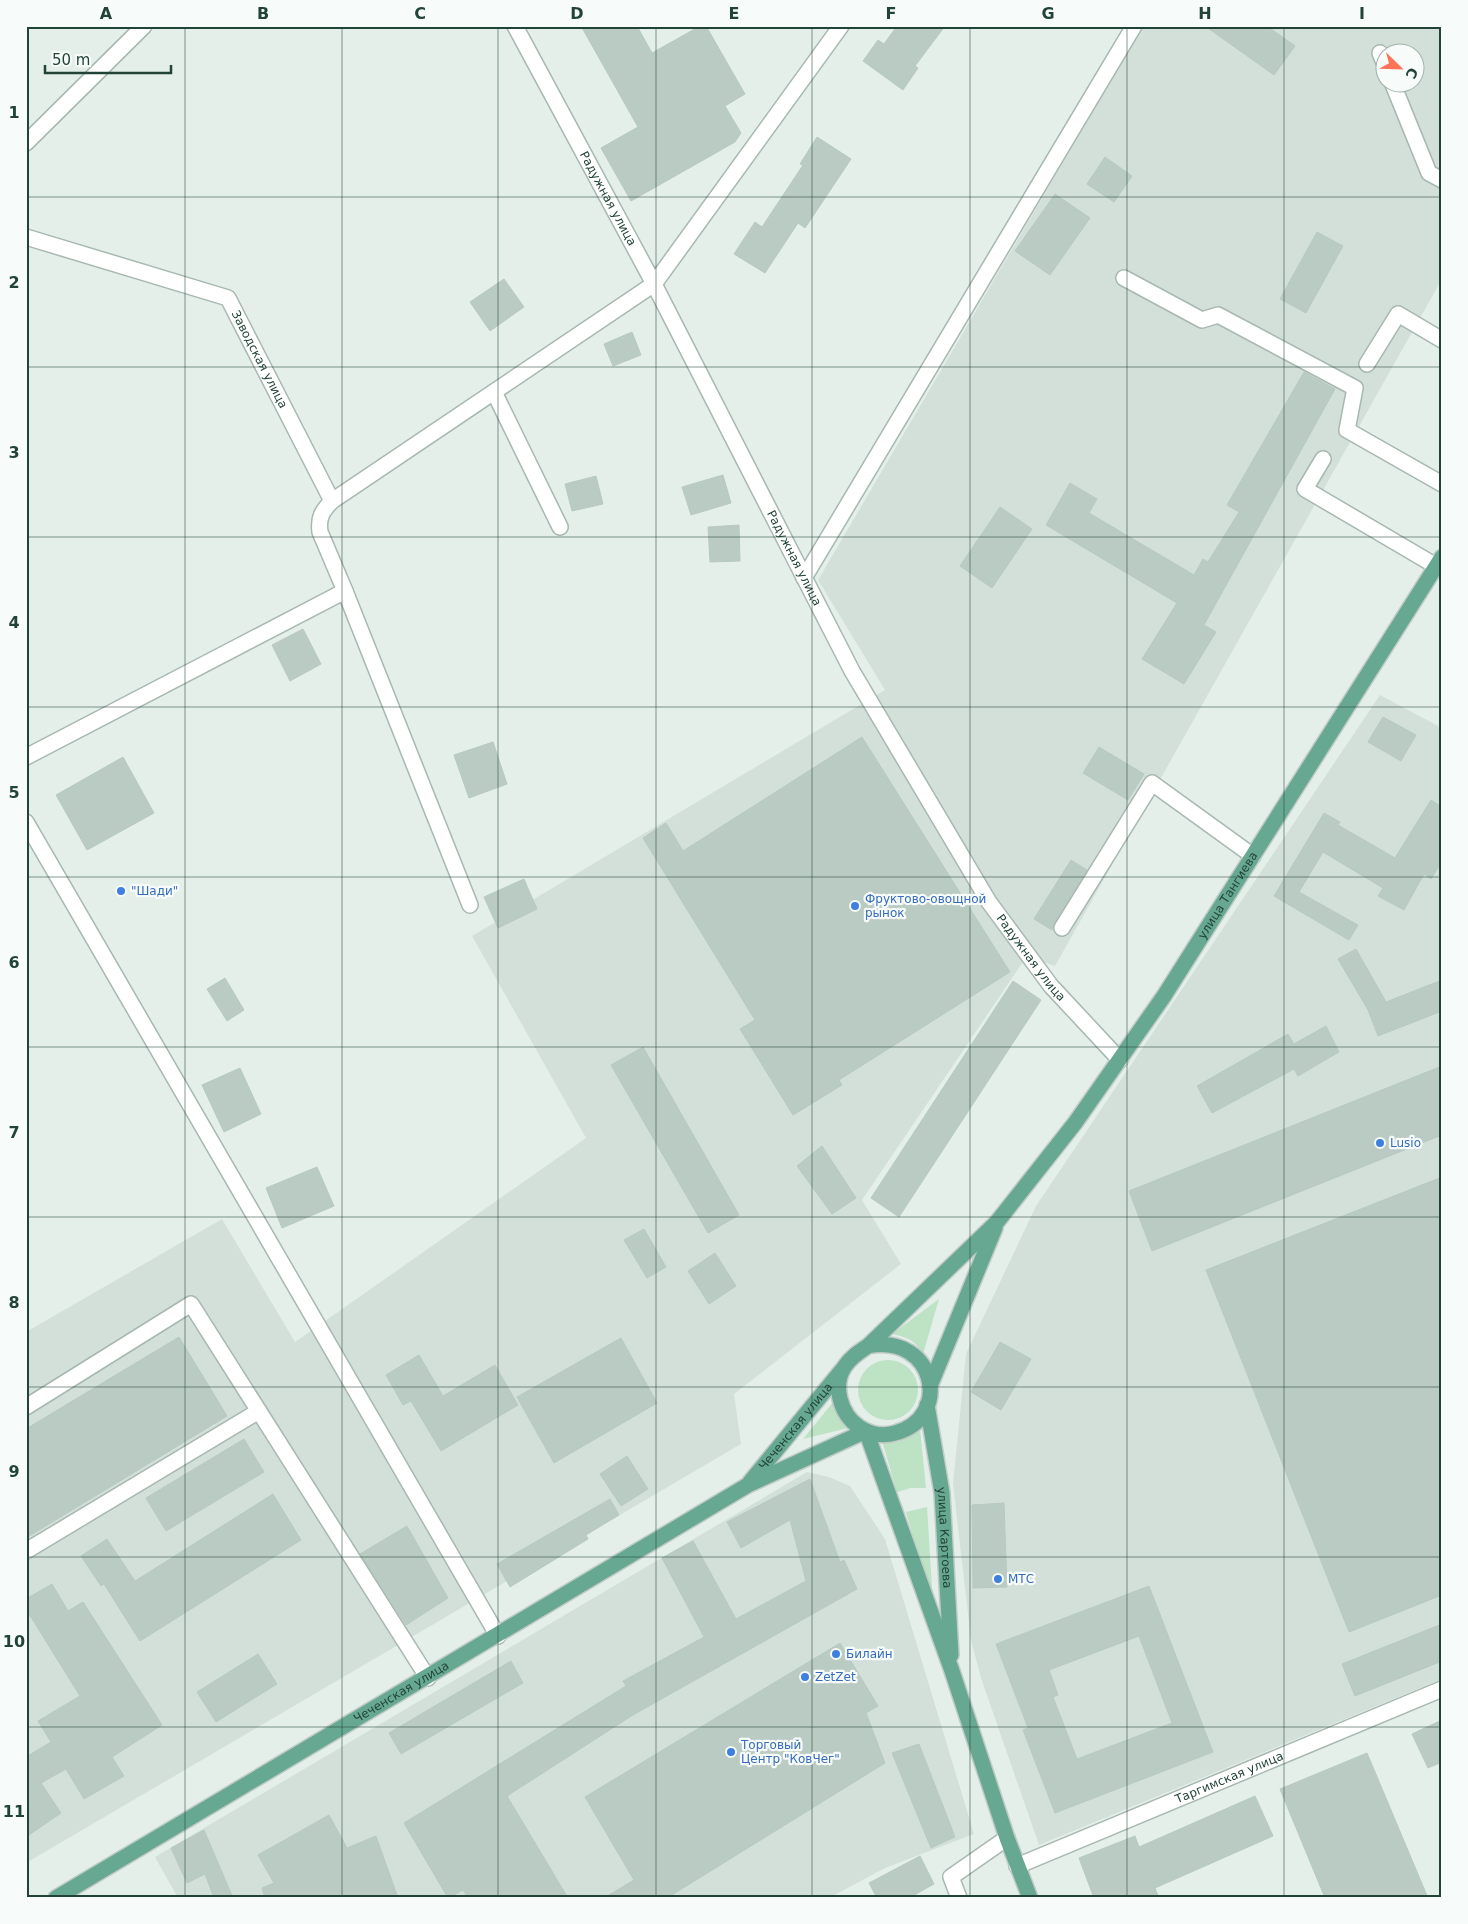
<svg xmlns="http://www.w3.org/2000/svg" width="1468" height="1924" font-family="'DejaVu Sans',sans-serif">
<style>
.built{fill:#d3e0d9;fill-rule:evenodd}
.green{fill:#bde2c4}
.building{fill:#bacbc3;stroke:#b7cac1;fill-rule:evenodd}
.lines{fill:none;stroke-linecap:round;stroke-linejoin:round}
.minor-casing{stroke:#a7b8b1;stroke-width:18}
.major-casing{stroke:#c1cbc7;stroke-width:18}
.minor{stroke:#fff;stroke-width:15}
.major{stroke:#67a892;stroke-width:15}
.grid{fill:none;stroke:#224438;stroke-width:1;stroke-opacity:0.55}
.shop-dot{fill:#3f7fe0;stroke:#f7fbf9;stroke-width:2}
.labels{text-anchor:middle;stroke-width:4.5;stroke-linejoin:round;paint-order:stroke}
.street-label{font-size:12px;fill:#224438;stroke:#f7fbf9}
.shop-label{font-size:12px;fill:#366cbe;stroke:#f7fbf9;text-anchor:start}
.neatline{fill:none;stroke:#224438;stroke-width:2}
.grid-label{font-size:16px;text-anchor:middle;font-weight:bold;fill:#224438}
</style>
<rect width="100%" height="100%" fill="#e5efea"/>
<g class="built">
<path d="M1143 26H1442V279L1055 966 1027 956 862 1200 901 1264 734 1394 741 1444 26 1863V1332L222 1219 295 1342 586 1138 472 936 885 690 818 580ZM1386 52H1416V82H1386Z"/>
<path d="M1380 695 1442 728V1679L1039 1845 981 1678 971 1640 953 1484 966 1354 1036 1206Z"/>
<path d="M807 1472 829 1477 850 1486 885 1539 974 1834 885 1868 829 1898H178L155 1857Z"/>
</g>
<g class="green">
<path d="M939 1299 923 1354C915 1340 907 1337 892 1334Z"/>
<circle cx="888" cy="1390" r="30"/>
<path d="M834 1401 839 1418 848 1428 803 1439Z"/>
<path d="M920 1429 926 1488H911L897 1492 882 1441C899 1442 907 1439 920 1429Z"/>
<path d="M927 1507 933 1604 906 1512Z"/>
</g>
<g class="building">
<path d="M581 26H637L652 53 700 26H706L745 94 725 106 741 133 735 142 631 201 601 148 638 127Z"/>
<path d="M897 26H945L915 66 918 68 903 90 863 61 878 40 884 44Z"/>
<path d="M1205 26H1267L1295 46 1274 75Z"/>
<path d="M817 137 851 159 805 228 798 223 765 273 734 254 755 222 762 227 803 165 800 164Z"/>
<path d="M1105 157 1132 176 1114 202 1087 184Z"/>
<path d="M1055 194 1090 218 1050 275 1015 251Z"/>
<path d="M1317 232 1343 246 1306 313 1280 299Z"/>
<path d="M504 279 524 307 490 331 470 302Z"/>
<path d="M632 332 641 355 613 366 604 344Z"/>
<path d="M1304 372 1335 389 1204 625 1216 632 1184 684 1142 659 1177 603 1046 525 1070 483 1097 499 1089 513 1194 575 1203 559 1208 562 1239 512 1227 505Z"/>
<path d="M723 475 731 503 691 515 682 487Z"/>
<path d="M596 476 603 504 572 511 565 484Z"/>
<path d="M1000 507 1032 529 992 588 960 566Z"/>
<path d="M739 525 740 561 710 562 708 527Z"/>
<path d="M303 629 321 664 290 681 272 645Z"/>
<path d="M1383 717 1416 735 1401 761 1368 742Z"/>
<path d="M862 737 1010 972 839 1080 842 1085 793 1115 740 1029 755 1020 643 838 666 823 683 851Z"/>
<path d="M493 742 507 784 469 798 454 755Z"/>
<path d="M1099 747 1144 774 1128 800 1083 773Z"/>
<path d="M123 757 154 813 87 850 56 795Z"/>
<path d="M1431 800 1442 807V861L1431 879 1424 874 1404 910 1378 896 1383 888 1323 852 1299 892 1358 925 1349 940 1274 896 1324 813 1340 822 1338 825 1395 858Z"/>
<path d="M1071 860 1087 870 1052 930 1034 919Z"/>
<path d="M524 879 537 909 498 928 484 897Z"/>
<path d="M1356 949 1386 1002 1442 980V1011L1378 1036 1368 1010 1338 959Z"/>
<path d="M225 978 244 1010 227 1021 207 989Z"/>
<path d="M1013 981 1041 1000 899 1217 871 1198Z"/>
<path d="M1326 1026 1339 1052 1298 1076 1294 1069 1212 1113 1197 1086 1288 1034 1294 1044Z"/>
<path d="M643 1047 739 1215 708 1233 611 1065Z"/>
<path d="M1442 1066V1135L1152 1251 1129 1191Z"/>
<path d="M240 1068 261 1114 224 1132 202 1085Z"/>
<path d="M822 1146 856 1198 832 1214 797 1166Z"/>
<path d="M317 1167 334 1206 282 1228 266 1188Z"/>
<path d="M1442 1177V1595L1349 1632 1206 1270Z"/>
<path d="M644 1229 666 1267 647 1278 624 1240Z"/>
<path d="M715 1253 736 1286 709 1304 688 1271Z"/>
<path d="M179 1337 227 1416 26 1538V1429Z"/>
<path d="M621 1338 657 1403 554 1463 517 1397Z"/>
<path d="M1000 1342 1031 1359 1001 1410 971 1392Z"/>
<path d="M419 1355 443 1396 495 1365 518 1405 441 1451 411 1401 403 1405 386 1375Z"/>
<path d="M244 1439 264 1472 166 1531 146 1498Z"/>
<path d="M627 1456 648 1489 621 1506 600 1474Z"/>
<path d="M810 1479 840 1562 844 1560 857 1589 633 1715 507 1796 568 1898H468L463 1890 448 1898 404 1823 626 1686 623 1681 704 1637 662 1558 693 1541 736 1619 806 1581 790 1520 741 1548 727 1522Z"/>
<path d="M273 1494 301 1540 140 1641 104 1584 101 1586 81 1556 107 1539 135 1581Z"/>
<path d="M610 1499 619 1515 586 1535 588 1539 510 1587 497 1564Z"/>
<path d="M1004 1503 1007 1587 973 1588 972 1505Z"/>
<path d="M407 1526 448 1598 406 1625 360 1554Z"/>
<path d="M52 1584 68 1611 83 1602 162 1725 112 1757 124 1776 84 1799 66 1769 41 1783 61 1813 26 1837V1757L51 1742 38 1721 80 1696 26 1609V1599Z"/>
<path d="M1149 1586 1213 1752 1055 1813 1023 1730 1028 1728 996 1644ZM1139 1636 1172 1723 1077 1759 1053 1697 1058 1695 1049 1670Z"/>
<path d="M1442 1624V1661L1355 1696 1342 1664Z"/>
<path d="M840 1643 878 1706 866 1713 885 1763 667 1898H604L634 1880 585 1797Z"/>
<path d="M258 1654 277 1684 216 1722 197 1692Z"/>
<path d="M511 1661 523 1683 401 1754 389 1733Z"/>
<path d="M1442 1720V1762L1428 1768 1412 1734Z"/>
<path d="M919 1744 955 1837 931 1848 892 1753Z"/>
<path d="M1367 1753 1428 1898H1325L1280 1789Z"/>
<path d="M1255 1796 1273 1836 1155 1888 1159 1898H1094L1079 1858 1135 1836 1139 1847Z"/>
<path d="M329 1815 347 1848 376 1836 398 1898H265L262 1888 274 1883 258 1855Z"/>
<path d="M204 1830 233 1898H214L205 1874 187 1883 171 1848Z"/>
<path d="M920 1856 934 1884 909 1898H877L869 1883Z"/>
</g>
<g class="lines">
<defs>
<g id="minor">
<path id="s1" d="M515 26 654 284 852 671 989 902 1051 986 1120 1060"/>
<path d="M1380 53 1386 67"/>
<path d="M1392 82 1429 173 1442 180"/>
<path d="M26 143 144 26"/>
<path id="s2" d="M26 237 228 298 332 501"/>
<path d="M1124 278 1202 320 1218 315 1355 388 1347 430 1442 484"/>
<path d="M1367 364 1398 314 1442 340"/>
<path d="M494 392 560 527"/>
<path d="M1323 459 1305 489 1436 566"/>
<path d="M804 578 1134 26"/>
<path d="M345 591 470 905"/>
<path d="M26 757 345 591 320 532C318 518 322 511 332 501L654 284 841 26"/>
<path d="M26 822 498 1636"/>
<path d="M1062 928 1152 783 1253 856"/>
<path d="M26 1407 191 1304 428 1678"/>
<path d="M26 1551 259 1411"/>
<path id="s3" d="M1017 1866 1442 1689"/>
<path d="M959 1898 951 1877 1007 1838"/>
</g>
<g id="major">
<path id="s4" d="M868 1346C936 1333 953 1418 895 1433 882 1437 870 1434 859 1427 840 1414 832 1385 845 1366 851 1357 859 1352 868 1346L997 1222 1075 1123 1164 996 1442 557"/>
<path d="M930 1386 995 1228"/>
<path id="s5" d="M927 1405 942 1493 951 1655"/>
<path id="s6" d="M750 1482 842 1370"/>
<path id="s7" d="M56 1898 748 1485 866 1431 952 1671 1007 1838 1030 1898"/>
</g>
</defs>
<use href="#minor" class="minor-casing"/>
<use href="#major" class="major-casing"/>
<use href="#minor" class="minor"/>
<use href="#major" class="major"/>
</g>
<path class="grid" d="M185 26V1898M342 26V1898M498 26V1898M656 26V1898M812 26V1898M970 26V1898M1127 26V1898M1284 26V1898M26 197H1442M26 367H1442M26 537H1442M26 707H1442M26 877H1442M26 1047H1442M26 1217H1442M26 1387H1442M26 1557H1442M26 1727H1442"/>
<g class="shop-dot">
<circle cx="121" cy="891" r="5"/>
<circle cx="855" cy="906" r="5"/>
<circle cx="1380" cy="1143" r="5"/>
<circle cx="998" cy="1579" r="5"/>
<circle cx="836" cy="1654" r="5"/>
<circle cx="805" cy="1677" r="5"/>
<circle cx="731" cy="1752" r="5"/>
</g>
<g class="labels">
<g class="street-label">
<text dy="4" stroke="none"><textPath href="#s1" startOffset="196">Радужная улица</textPath></text>
<text dy="4" stroke="none"><textPath href="#s2" startOffset="280">Заводская улица</textPath></text>
<text dy="4" stroke="none"><textPath href="#s1" startOffset="601">Радужная улица</textPath></text>
<text dy="4" stroke="none"><textPath href="#s4" startOffset="864">улица Тангиева</textPath></text>
<text dy="4" stroke="none"><textPath href="#s1" startOffset="1066">Радужная улица</textPath></text>
<text dy="4" stroke="none"><textPath href="#s6" startOffset="72">Чеченская улица</textPath></text>
<text dy="4" stroke="none"><textPath href="#s5" startOffset="134">улица Картоева</textPath></text>
<text dy="4" stroke="none"><textPath href="#s7" startOffset="402">Чеченская улица</textPath></text>
<text dy="4" stroke="none"><textPath href="#s3" startOffset="230">Таргимская улица</textPath></text>
</g>
<g class="shop-label">
<text x="131" y="895">"Шади"</text>
<text x="865" y="903">Фруктово-овощной<tspan x="865" dy="14">рынок</tspan></text>
<text x="1390" y="1147">Lusio</text>
<text x="1008" y="1583">МТС</text>
<text x="846" y="1658">Билайн</text>
<text x="815" y="1681">ZetZet</text>
<text x="741" y="1749">Торговый<tspan x="741" dy="14">Центр "КовЧег"</tspan></text>
</g>
</g>
<rect width="1468" height="1924" fill="none" stroke="#f7fbf9" stroke-width="55"/>
<g transform="translate(1400 68) rotate(113)"><circle r="24" fill="#f7fbf9" stroke="#a2b2ac"/>
<path d="M0-4L9 19L0 12L-9 19Z" fill="#fc7357"/>
<text y="-8" font-size="14" font-weight="bold" text-anchor="middle" fill="#224438">С</text>
</g>
<path d="M45 65v8h126v-8" fill="none" stroke="#224438" stroke-width="2.5"/>
<text x="52" y="65" font-size="15" fill="#224438" stroke="#f7fbf9" stroke-width="4" paint-order="stroke">50 m</text>
<rect x="28" y="28" width="1412" height="1868" class="neatline"/>
<g class="grid-label">
<text x="106" y="19">A</text>
<text x="263" y="19">B</text>
<text x="420" y="19">C</text>
<text x="577" y="19">D</text>
<text x="734" y="19">E</text>
<text x="891" y="19">F</text>
<text x="1048" y="19">G</text>
<text x="1205" y="19">H</text>
<text x="1362" y="19">I</text>
<text x="14" y="118">1</text>
<text x="14" y="288">2</text>
<text x="14" y="458">3</text>
<text x="14" y="628">4</text>
<text x="14" y="798">5</text>
<text x="14" y="968">6</text>
<text x="14" y="1138">7</text>
<text x="14" y="1308">8</text>
<text x="14" y="1477">9</text>
<text x="14" y="1647">10</text>
<text x="14" y="1817">11</text>
</g>
</svg>
